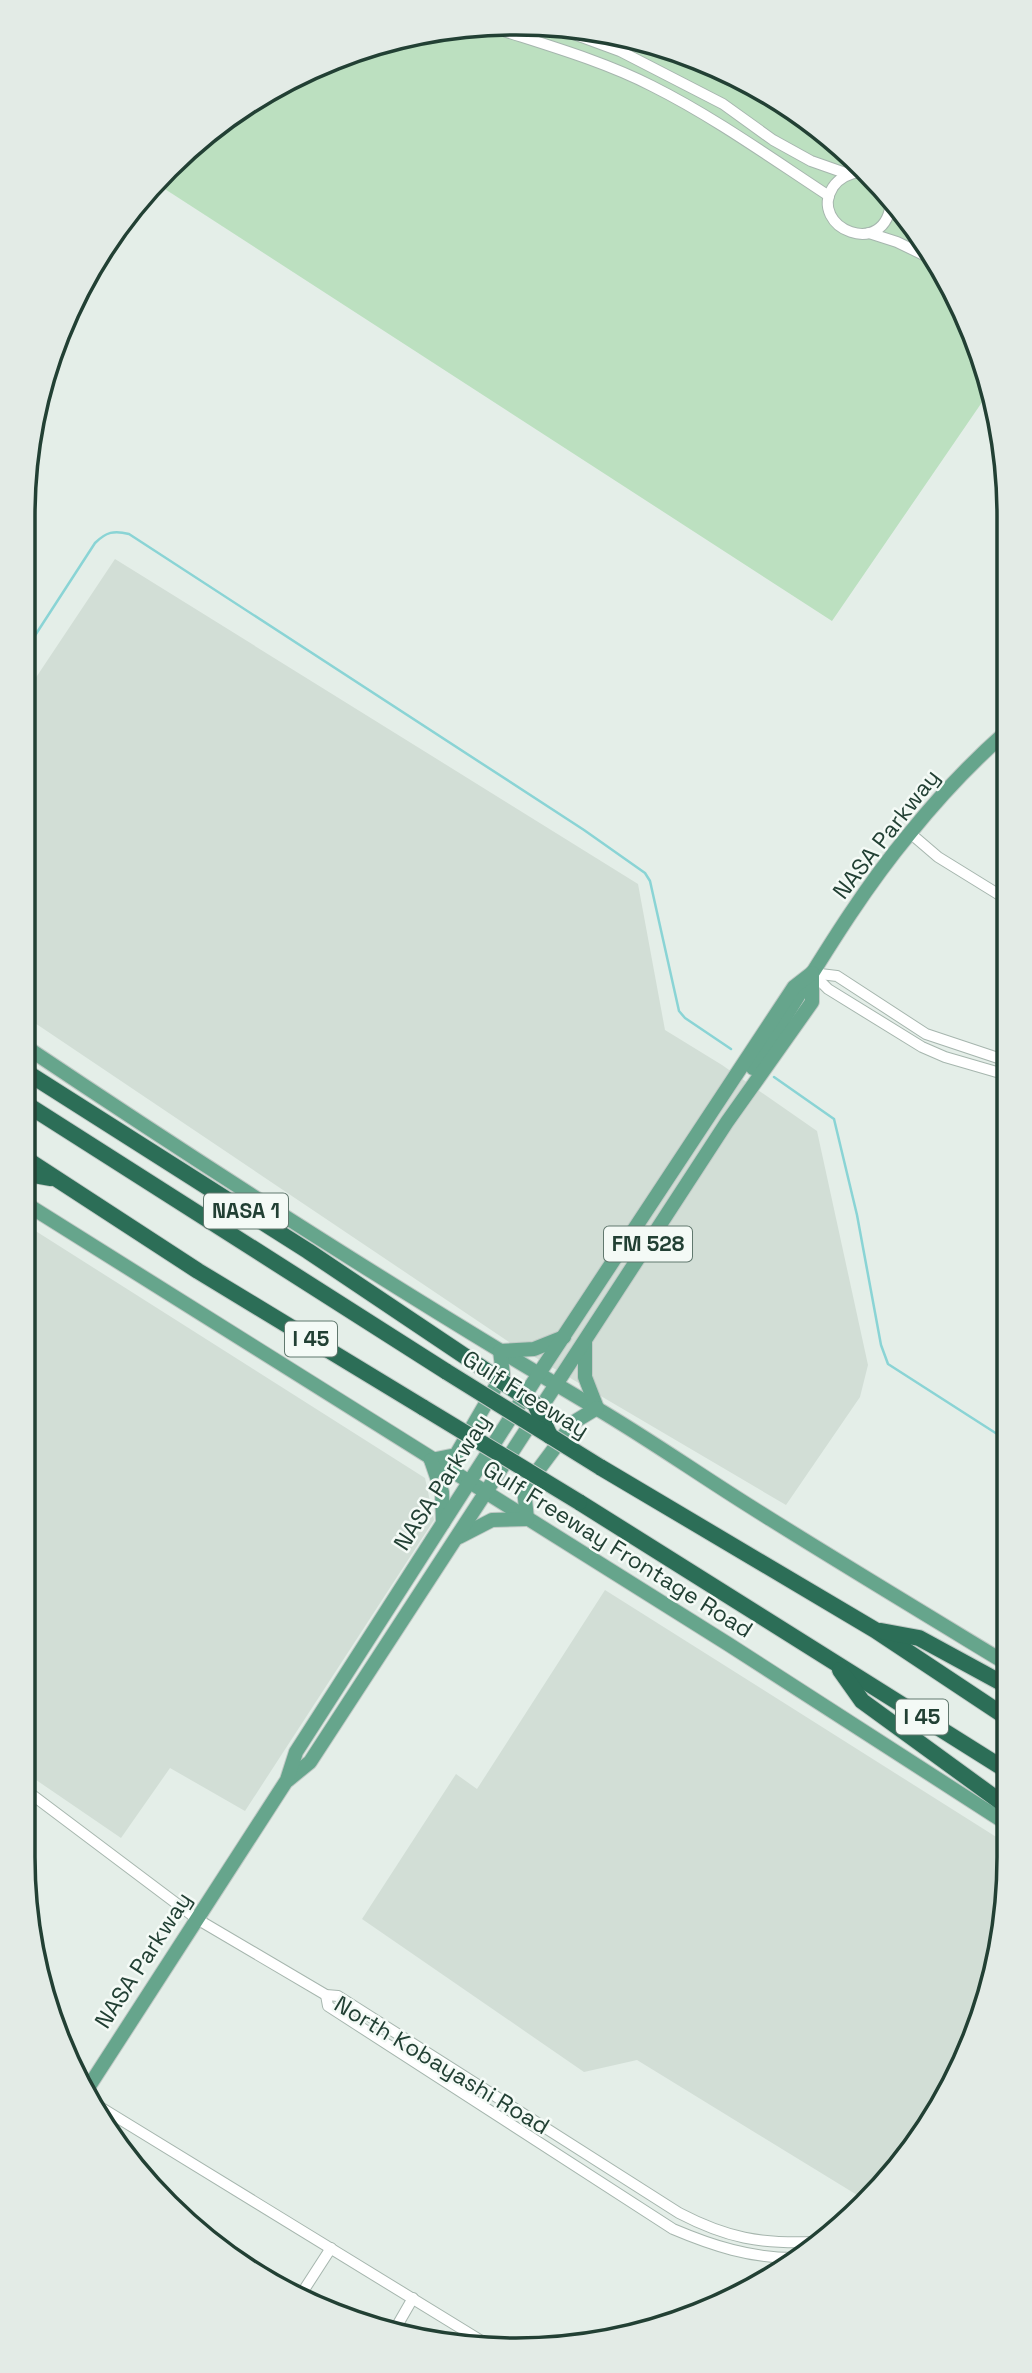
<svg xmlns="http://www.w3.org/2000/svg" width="1032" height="2373" font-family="'Space Grotesk',sans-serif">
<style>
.built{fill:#d2ded6}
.green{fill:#bce0c0}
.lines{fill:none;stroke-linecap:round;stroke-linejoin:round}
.stream{stroke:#8ad4d5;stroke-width:2.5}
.minor-casing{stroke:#a6b6ae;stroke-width:12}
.major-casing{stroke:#c1cac6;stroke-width:16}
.highway-casing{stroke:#c1cac6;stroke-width:18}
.minor{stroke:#fff;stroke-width:10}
.major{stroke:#66a58c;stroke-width:14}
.highway{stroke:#2c6e57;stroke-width:16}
.highway-bridge-casing{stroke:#c1cac6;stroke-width:18;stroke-linecap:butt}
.highway-bridge{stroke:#2c6e57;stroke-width:16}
.labels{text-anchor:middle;stroke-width:5;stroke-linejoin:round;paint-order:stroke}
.shield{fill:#f4faf6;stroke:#61786e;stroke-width:2}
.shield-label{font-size:21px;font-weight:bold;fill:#224034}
.street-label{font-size:23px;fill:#224034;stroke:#f4faf6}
.rim{fill:none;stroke:#224034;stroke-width:3.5}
</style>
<rect width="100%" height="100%" fill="#e4eee8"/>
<g class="built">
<path d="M115 559 638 884 665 1030 722 1065 817 1131 868 1365 860 1397 786 1505 509 1342 23 1015V697Z"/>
<path d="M23 1223 425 1478 434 1520 245 1811 170 1768 121 1838 23 1771Z"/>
<path d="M605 1590 1009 1845V1857L983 2016 970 2045 862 2198 637 2060 584 2072 362 1919 456 1774 477 1789Z"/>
</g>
<path class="green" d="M484 24 581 27 670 48 791 111 795 110 907 215 972 327 989 392 832 621 154 182 216 124 298 73 389 39Z"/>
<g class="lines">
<g class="stream">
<path d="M23 654 95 543C106 532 114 530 129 534L584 830 645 873 650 881 679 1011 685 1018 731 1049"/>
<path d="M774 1077 834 1119 857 1215 881 1345 888 1364 1008 1441"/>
</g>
<defs>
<g id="minor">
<path d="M482 24C539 43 599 59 652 86 714 117 771 158 829 196"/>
<path d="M552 26 620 51 723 104 773 140 811 161 848 174"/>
<path d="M861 172C850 173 840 177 833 187 807 228 887 261 891 201"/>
<path d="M890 211 915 229"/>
<path d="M869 233 897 242 932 259"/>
<path d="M910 833 938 857 1006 899"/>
<path d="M812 973 828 989 922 1047 945 1057 1007 1075"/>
<path d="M812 973 837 976 926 1034 1007 1061"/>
<path d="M23 1788 197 1919 326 1995 338 1996 679 2213C727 2238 760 2244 814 2242"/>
<path d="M326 1995 328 2006 673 2229C713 2246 751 2258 794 2258"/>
<path d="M87 2099 493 2348"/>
<path d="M300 2296 331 2248"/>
<path d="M394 2331 413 2298"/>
</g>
<g id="major">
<path d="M23 1045C211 1171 401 1293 596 1408 652 1441 704 1478 759 1512 842 1564 925 1614 1009 1665"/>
<path d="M753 1068C804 989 850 905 910 833 939 797 971 763 1006 732"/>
<path d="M23 1202 728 1644 1009 1825"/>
<path d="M585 1342V1377L597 1408"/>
<path d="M431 1460 456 1455 503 1374 500 1351 534 1349 564 1337"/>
<path d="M431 1460 442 1492 443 1523"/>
<path d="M459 1537 492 1520 527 1519 524 1489 574 1422 597 1408"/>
<path d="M288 1780 310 1762 727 1122 812 1002V973"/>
<path d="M84 2094 287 1780 296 1752 538 1375 794 987 812 973"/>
</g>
<g id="highway">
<path d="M23 1070 308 1251 466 1357"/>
<path d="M23 1102 447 1372"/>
<path d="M23 1157 198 1271 424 1408"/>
<path d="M23 1173 51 1178"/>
<path d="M600 1467 875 1630 1009 1719"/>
<path d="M579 1502 1009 1772"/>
<path d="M881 1631 919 1638 1009 1687"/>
<path d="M840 1670 862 1701 1009 1808"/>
</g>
</defs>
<use href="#minor" class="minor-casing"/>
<use href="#major" class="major-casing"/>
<use href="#highway" class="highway-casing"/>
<use href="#minor" class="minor"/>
<use href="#major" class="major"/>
<use href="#highway" class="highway"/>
<defs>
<g id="highway-bridge">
<path d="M466 1357 535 1404 550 1436"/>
<path d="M447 1372 600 1467"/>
<path d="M424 1408 579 1502"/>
</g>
</defs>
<use href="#highway-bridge" class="highway-bridge-casing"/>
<use href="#highway-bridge" class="highway-bridge"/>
</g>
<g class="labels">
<g class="shield">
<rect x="204" y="1193.5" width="84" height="35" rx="5"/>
<rect x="604" y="1226.5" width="88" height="35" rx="5"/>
<rect x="285" y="1321.5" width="52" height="35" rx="5"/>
<rect x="896" y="1699.5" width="52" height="35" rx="5"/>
</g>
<g class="shield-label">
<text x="246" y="1218">NASA 1</text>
<text x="648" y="1251">FM 528</text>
<text x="311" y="1346">I 45</text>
<text x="922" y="1724">I 45</text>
</g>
<g class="street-label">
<text transform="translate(886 834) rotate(-52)" y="8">NASA Parkway</text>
<text transform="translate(526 1394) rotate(32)" y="8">Gulf Freeway</text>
<text transform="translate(442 1482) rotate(-57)" y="8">NASA Parkway</text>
<text transform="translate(618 1549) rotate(32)" y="8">Gulf Freeway Frontage Road</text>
<text transform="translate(143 1960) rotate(-57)" y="8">NASA Parkway</text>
<text transform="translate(442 2065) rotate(31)" y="8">North Kobayashi Road</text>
</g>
</g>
<path d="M0 0H1032V2373H0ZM516 35H516A481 481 0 0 1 997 516V1857A481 481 0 0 1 516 2338H516A481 481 0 0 1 35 1857V516A481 481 0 0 1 516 35Z" fill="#e3ebe6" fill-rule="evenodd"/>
<path class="rim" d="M516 35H516A481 481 0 0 1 997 516V1857A481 481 0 0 1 516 2338H516A481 481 0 0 1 35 1857V516A481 481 0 0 1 516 35Z"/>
</svg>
